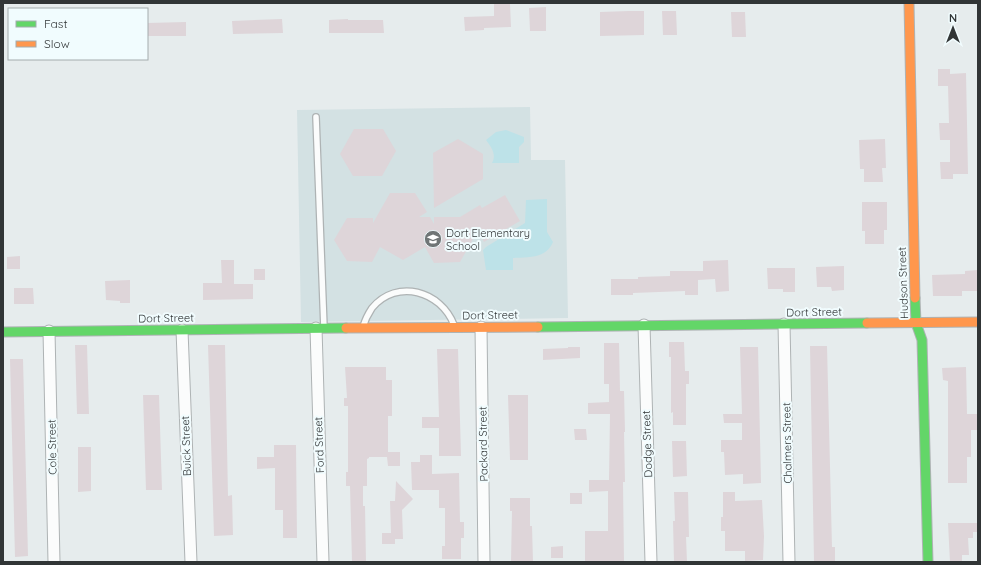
<svg xmlns="http://www.w3.org/2000/svg" width="981" height="565" font-family="Quicksand,sans-serif">
<style>
.built{fill:#d3e1e3}
.green{fill:#bde2e8}
.building{fill:#ded5d9}
.lines{fill:none;stroke-linecap:round;stroke-linejoin:round}
.lane-casing{stroke:#aeb3b4;stroke-width:8}
.street-casing{stroke:#aeb3b4;stroke-width:13}
.fast-casing{stroke:#aeb3b4;stroke-width:11}
.slow-casing{stroke:#aeb3b4;stroke-width:11}
.lane{stroke:#fbfcfc;stroke-width:5.5}
.street{stroke:#fbfcfc;stroke-width:11}
.fast{stroke:#63d668;stroke-width:9}
.slow{stroke:#ff974d;stroke-width:9}
.labels{text-anchor:middle;stroke-width:4;stroke-linejoin:round;paint-order:stroke}
.poi-label{font-size:11px;fill:#313536;stroke:#f1fcfe;text-anchor:start}
.street-label{font-size:11px;fill:#313536;stroke:#f1fcfe}
</style>
<rect width="100%" height="100%" fill="#e6eced"/>
<path class="built" d="M530 107 531 160H565L568 318 301 322 297 110Z"/>
<g class="green">
<path d="M506 130 524 137V142L519 147V163H492C497 154 491 147 486 140L496 132Z"/>
<path d="M547 199V232L553 242C546 259 528 257 513 258V270H486L483 250 486 247 525 223 526 200Z"/>
</g>
<g class="building">
<path d="M494 4H510L511 27 484 28V30L465 31 464 17 494 16Z"/>
<path d="M546 7V31H530L529 8Z"/>
<path d="M629 11H644V35L600 36V12Z"/>
<path d="M662 11H676L677 35H663Z"/>
<path d="M731 12H745L746 37H732Z"/>
<path d="M282 19 283 33 233 34 232 21Z"/>
<path d="M348 19V20H383L384 33H329V20Z"/>
<path d="M186 22V36H147V23Z"/>
<path d="M938 69H950V74L966 73 968 174H953V179H941L940 162H950V140H940L939 123H949L948 86H938Z"/>
<path d="M354 129H383L396 151 382 176H353L340 154Z"/>
<path d="M458 139 483 154V179L434 208 433 153Z"/>
<path d="M885 139 886 168H882L883 182H864V169H860L859 140Z"/>
<path d="M390 193H415L427 212 419 217H430L434 224V217H460L480 205 482 208 505 195 520 221 484 242 478 230 460 262 434 263 425 247 403 260 380 247 372 262 347 261 334 240 347 218H373V223Z"/>
<path d="M862 202H887V230H884V244H865V231H862Z"/>
<path d="M20 256V269H7V257Z"/>
<path d="M221 260H234V284H253V299L203 300V283H222Z"/>
<path d="M728 260 729 291 716 292 715 279 698 280V295H685V291L633 293V295H611V279H638V277L670 276V271H703V261Z"/>
<path d="M844 266V290L832 291 831 287H817L816 267Z"/>
<path d="M767 268H795V292H783V289H768Z"/>
<rect x="254" y="269" width="11" height="11"/>
<path d="M978 270V291H962V296H933L932 275 965 274V271Z"/>
<path d="M130 280V303H120V301L106 300 105 281Z"/>
<path d="M14 288H33L34 304H14Z"/>
<path d="M669 342H684L685 371H689V384H686V425H673V412L671 413V357H669Z"/>
<path d="M604 343H619L620 391H624L625 432H624L625 482H623L624 562H585V531H608V491L589 492V480H609L610 414H588V403L609 402V384H604Z"/>
<path d="M75 345H87L89 414H77Z"/>
<path d="M208 345H225L228 496 232 495 233 535 214 536Z"/>
<path d="M810 346H827L832 547H835V561H814Z"/>
<path d="M568 347H580V358L543 360V349L568 348Z"/>
<path d="M740 347H758L761 483 743 484V474L725 475 724 452H721V440H742V423H724L723 414H742Z"/>
<path d="M437 349H458L461 456H439V428H422V417H439Z"/>
<path d="M10 359H23L28 556 15 557Z"/>
<path d="M345 367H386V380H392V416H388V452H400V466H388L387 457H369V458L367 459V486H363V506H365L366 562H352L350 486H346V472H348V406H344V398H347Z"/>
<path d="M966 367 967 414H978V430H971V457H967V483H948V381L943 380 942 368Z"/>
<path d="M143 395H159L162 490H146Z"/>
<path d="M508 395H528V460H510Z"/>
<path d="M574 429H586L587 440H575Z"/>
<path d="M672 441H686L687 476 673 477Z"/>
<path d="M274 445H296L297 538H283V510H275V468L257 469V457H274Z"/>
<path d="M78 447H91V491L78 492Z"/>
<path d="M420 455H432V474L459 473 460 522H464V538H461V559H442V546H445V508H439V490H412L411 462H420Z"/>
<path d="M396 481 413 499 402 510 403 539H395V544H382V533H391L390 501H395Z"/>
<path d="M674 492H688L689 537H686L687 562H674L673 521H675Z"/>
<path d="M723 492H735V501L762 500 764 536 763 560 745 561V551H725V531H721V517H723Z"/>
<rect x="570" y="493" width="12" height="11"/>
<path d="M510 498H530V526H532L533 562H511L512 511H510Z"/>
<path d="M948 523H977V532H973V538H968L969 555H962V562H950Z"/>
<path d="M563 546V558H551V547Z"/>
</g>
<g class="lines">
<defs>
<g id="lane">
<path d="M316 117 324 328"/>
<path d="M363 327C365 320 368 314 372 308 397 278 441 291 454 325"/>
</g>
<g id="street">
<path d="M784 324 789 562"/>
<path d="M644 325 651 562"/>
<path d="M481 327 484 562"/>
<path d="M316 328 323 562"/>
<path d="M182 330 191 562"/>
<path d="M49 331 54 562"/>
</g>
<g id="fast">
<path d="M915 298 916 323 922 340 928 562"/>
<path d="M538 327 867 323"/>
<path d="M3 332 346 328"/>
</g>
<g id="slow">
<path d="M909 3 915 298"/>
<path d="M867 323 978 322"/>
<path d="M346 328 538 327"/>
</g>
</defs>
<use href="#lane" class="lane-casing"/>
<use href="#street" class="street-casing"/>
<use href="#fast" class="fast-casing"/>
<use href="#slow" class="slow-casing"/>
<use href="#lane" class="lane"/>
<use href="#street" class="street"/>
<use href="#fast" class="fast"/>
<use href="#slow" class="slow"/>
</g>
<defs>
<symbol id="school-disc" viewBox="-11 -11 22 22"><circle r="9.5" fill="#707576" stroke="#f1fcfe"/><path d="M0-5L7-2L0 1L-7-2ZM-4 1L0 2.5L4 1V4Q0 6-4 4Z" fill="#fff"/></symbol>
</defs>
<g fill-rule="evenodd">
<use href="#school-disc" x="423" y="229" width="20" height="20"/>
</g>
<g class="labels">
<g class="poi-label">
<text x="446" y="237">Dort Elementary<tspan x="446" dy="13">School</tspan></text>
</g>
<g class="street-label">
<text transform="translate(903 283) rotate(-92)" y="4">Hudson Street</text>
<text transform="translate(814 312) rotate(-1)" y="4">Dort Street</text>
<text transform="translate(490 315) rotate(-1)" y="4">Dort Street</text>
<text transform="translate(166 318) rotate(-1)" y="4">Dort Street</text>
<text transform="translate(787 443) rotate(-91)" y="4">Chalmers Street</text>
<text transform="translate(483 444) rotate(-91)" y="4">Packard Street</text>
<text transform="translate(647 444) rotate(-92)" y="4">Dodge Street</text>
<text transform="translate(319 445) rotate(-92)" y="4">Ford Street</text>
<text transform="translate(186 446) rotate(-92)" y="4">Buick Street</text>
<text transform="translate(52 447) rotate(-91)" y="4">Cole Street</text>
</g>
</g>
<rect width="981" height="565" fill="none" stroke="#313536" stroke-width="8"/>
<rect x="8" y="8" width="140" height="52" fill="#f1fcfe" stroke="#a4acae"/>
<rect x="16" y="21" width="20" height="6" fill="#63d668" stroke="#a4acae"/>
<text x="44" y="28" font-size="12" fill="#313536">Fast</text>
<rect x="16" y="41" width="20" height="6" fill="#ff974d" stroke="#a4acae"/>
<text x="44" y="48" font-size="12" fill="#313536">Slow</text>
<g transform="translate(953 28)" stroke="#f1fcfe" stroke-width="3" paint-order="stroke">
<path d="M0-3L7 15L0 10L-7 15Z" fill="#313536"/>
<text y="-6" font-size="11" font-weight="bold" text-anchor="middle" fill="#313536">N</text>
</g>
</svg>
